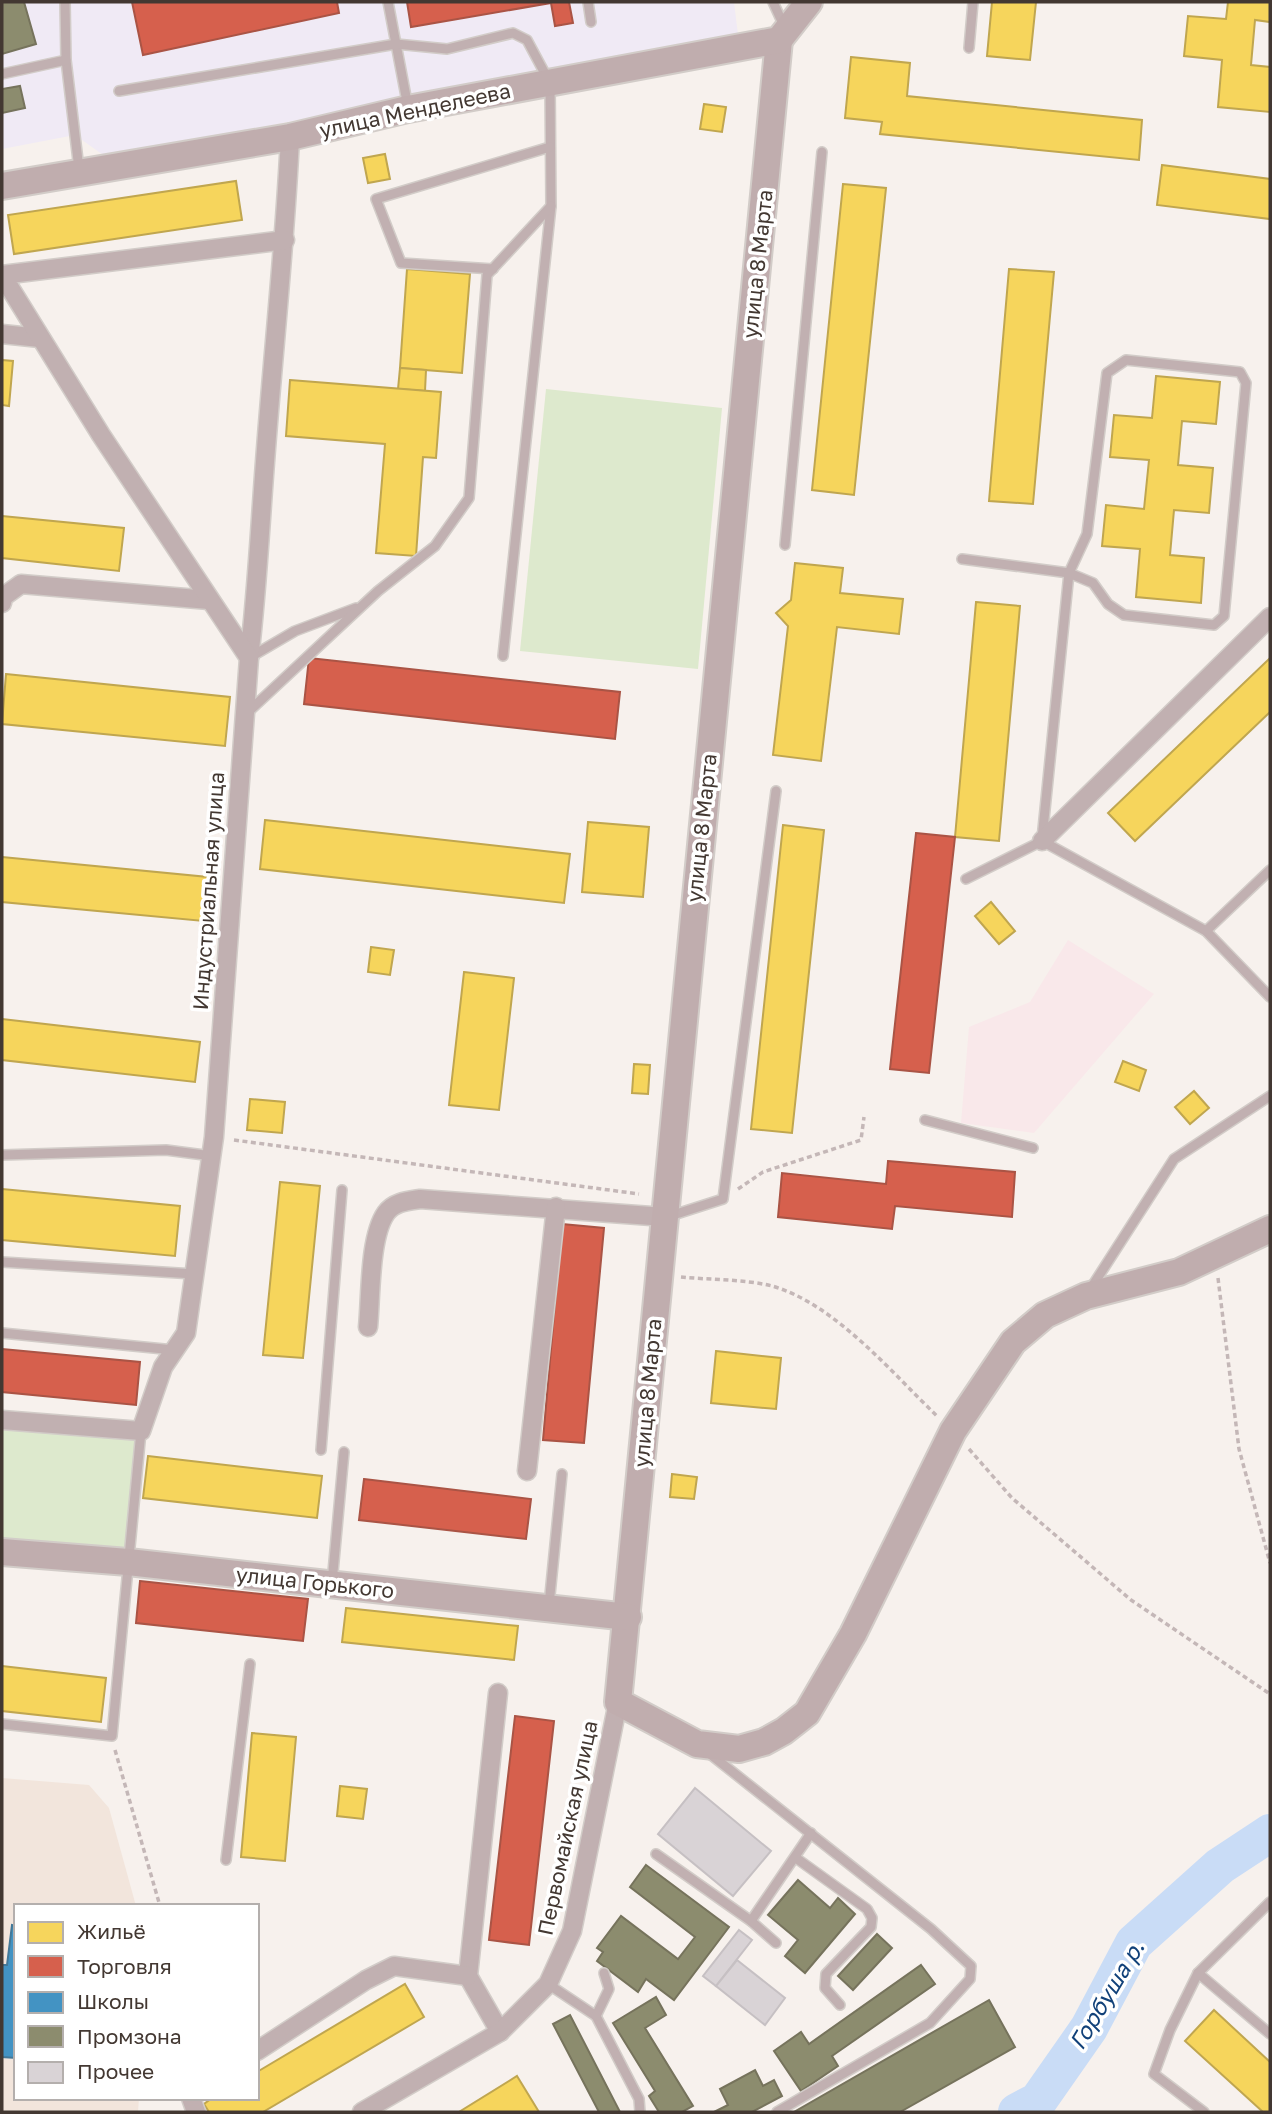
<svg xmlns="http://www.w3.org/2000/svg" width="1272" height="2114" font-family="'Golos Text',sans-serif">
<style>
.commercial{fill:#f9e8ea}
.industrial{fill:#f0eaf5}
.built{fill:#f2e5dc}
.green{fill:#dde9cd}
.homes{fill:#f6d55c;stroke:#c0a64f;stroke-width:2}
.shops{fill:#d6604d;stroke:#aa5445;stroke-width:2}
.schools{fill:#4393c3;stroke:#437898;stroke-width:2}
.industry{fill:#8c8c6e;stroke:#76735c;stroke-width:2}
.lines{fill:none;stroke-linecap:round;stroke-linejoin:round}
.river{stroke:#c9dcf6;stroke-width:38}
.building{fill:#d9d3d6;stroke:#c6c0c3;stroke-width:2}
.lane-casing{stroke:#d2ccc8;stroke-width:12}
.street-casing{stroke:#d2ccc8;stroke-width:21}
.secondary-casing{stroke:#d2ccc8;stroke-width:30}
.path{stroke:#c4b7b7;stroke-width:3.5;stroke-dasharray:5 3.5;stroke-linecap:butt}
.lane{stroke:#c1b0b1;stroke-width:9}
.street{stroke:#c1b0b1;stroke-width:18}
.secondary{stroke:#c0adae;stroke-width:26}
.labels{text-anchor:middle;stroke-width:7;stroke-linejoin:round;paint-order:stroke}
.street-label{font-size:21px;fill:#433832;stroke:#fff}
.water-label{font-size:23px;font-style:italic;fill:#114179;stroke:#fff}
</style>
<rect width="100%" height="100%" fill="#f7f1ed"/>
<path class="commercial" d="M1068 940 1154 994 1034 1133 961 1123 969 1027 1030 1002Z"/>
<path class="industrial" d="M2 2H734L738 35 106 157 75 135 2 149Z"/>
<path class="built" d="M2 1778 89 1785 109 1808 136 1906H16V2098H139L138 2112H2Z"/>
<g class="green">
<path d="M546 389 722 408 698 669 520 651Z"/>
<path d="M2 1420 141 1431 128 1562 2 1552Z"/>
</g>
<g class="homes">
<path d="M992 2H1036L1030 60 987 56Z"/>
<path d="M1228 2H1270V22L1255 20 1251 65 1270 67V112L1218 107 1222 60 1184 56 1188 16 1226 19Z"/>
<path d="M851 57 910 63 907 96 1142 120 1139 160 880 134 882 122 845 118Z"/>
<path d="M704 104 726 107 722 132 700 129Z"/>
<path d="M385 154 390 179 368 183 363 158Z"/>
<path d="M1162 165 1270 179V219L1157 205Z"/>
<path d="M236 181 242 220 14 254 8 215Z"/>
<path d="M843 184 886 188 854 495 812 490Z"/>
<path d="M407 269 470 274 462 373 400 368Z"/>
<path d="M1009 269 1054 272 1033 504 989 501Z"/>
<path d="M2 360 13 361 9 406 2 405Z"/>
<path d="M400 368 426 370 425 391 398 389Z"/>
<path d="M1156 376 1220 382 1216 424 1182 421 1178 465 1213 468 1209 513 1174 510 1170 555 1204 558 1201 603 1136 597 1140 549 1102 546 1106 505 1144 509 1149 460 1110 457 1114 415 1152 418Z"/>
<path d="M290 380 441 392 436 458 423 457 416 556 376 553 385 444 286 436Z"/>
<path d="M2 516 124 528 119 571 2 558Z"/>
<path d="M795 563 843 568 840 593 903 599 899 634 837 627 821 761 773 755 788 626 776 613 791 600Z"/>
<path d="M976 602 1020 606 999 841 955 837Z"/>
<path d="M1270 658V712L1135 841 1108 813Z"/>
<path d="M6 674 230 697 225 746 2 724Z"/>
<path d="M265 820 570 854 564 903 260 869Z"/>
<path d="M588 822 649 827 643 897 582 892Z"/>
<path d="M783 825 824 830 792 1133 751 1129Z"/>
<path d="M2 857 218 878 214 922 2 902Z"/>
<path d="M991 902 1015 931 999 944 975 916Z"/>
<path d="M371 947 394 950 390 975 368 972Z"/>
<path d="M464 972 514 978 499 1110 449 1105Z"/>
<path d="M2 1019 200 1042 195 1082 2 1060Z"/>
<path d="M1123 1061 1146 1070 1139 1091 1115 1082Z"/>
<path d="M634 1064 650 1065 648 1094 632 1093Z"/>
<path d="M1194 1091 1209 1108 1190 1124 1175 1107Z"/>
<path d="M250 1099 285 1102 282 1133 247 1130Z"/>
<path d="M280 1182 320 1186 303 1358 263 1355Z"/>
<path d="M2 1189 180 1206 175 1256 2 1240Z"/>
<path d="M716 1351 781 1358 776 1409 711 1403Z"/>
<path d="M148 1456 322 1476 317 1518 143 1498Z"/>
<path d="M672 1474 697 1477 694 1499 670 1497Z"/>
<path d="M346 1608 518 1626 514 1660 342 1642Z"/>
<path d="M2 1666 106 1678 101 1722 2 1711Z"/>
<path d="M252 1733 296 1737 285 1861 241 1857Z"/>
<path d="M340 1786 367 1789 363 1819 337 1816Z"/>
<path d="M405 1984 424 2017 263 2112H209L204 2104 212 2098H257V2072Z"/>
<path d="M1214 2010 1270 2062V2112H1263L1185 2041Z"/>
<path d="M517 2076 539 2112H459Z"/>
</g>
<g class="shops">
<path d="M132 2H337L339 13 143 55Z"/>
<path d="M407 2H569L573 23 555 26 551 3 411 27Z"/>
<path d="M309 658 620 692 615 739 304 704Z"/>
<path d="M916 833 955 837 929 1073 890 1069Z"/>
<path d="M888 1161 1015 1172 1012 1217 895 1206 892 1229 778 1217 782 1173 886 1184Z"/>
<path d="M562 1224 604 1228 584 1443 543 1440Z"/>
<path d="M2 1349 140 1362 136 1405 2 1392Z"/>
<path d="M364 1479 531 1499 526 1539 359 1520Z"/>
<path d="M140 1581 308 1599 303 1641 136 1623Z"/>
<path d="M515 1716 554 1721 529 1945 489 1940Z"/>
</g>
<path class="schools" d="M12 1925 16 1926V2058L2 2057V1965H7Z"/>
<g class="industry">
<path d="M2 2H24L36 44 2 54Z"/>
<path d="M20 86 25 108 2 113V89Z"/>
<path d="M646 1865 729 1927 674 2000 646 1979 638 1992 597 1961 603 1952 597 1948 621 1916 678 1959 695 1937 630 1887Z"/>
<path d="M798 1880 830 1908 838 1898 855 1914 805 1973 785 1956 798 1940 768 1915Z"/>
<path d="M877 1934 892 1948 853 1990 838 1976Z"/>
<path d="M921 1965 935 1984 832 2056 838 2066 801 2091 774 2051 801 2032 809 2044Z"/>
<path d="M656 1997 666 2015 645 2028 693 2106 682 2112H659L649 2096 655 2091 613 2023Z"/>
<path d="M989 2000 1015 2047 900 2112H794Z"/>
<path d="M570 2015 620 2112H599L553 2024Z"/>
<path d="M755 2070 763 2086 774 2080 782 2096 752 2112H714L728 2105 720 2089Z"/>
</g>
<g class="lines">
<path class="river" d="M1017 2112 1038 2101 1089 2028 1134 1943 1220 1866 1270 1833"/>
</g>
<g class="building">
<path d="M695 1788 771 1851 733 1896 658 1834Z"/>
<path d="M739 1930 752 1940 716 1986 703 1976Z"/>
<path d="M737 1960 785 1998 765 2025 716 1986Z"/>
</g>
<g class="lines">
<defs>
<g id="lane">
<path d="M65 2 66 60 79 169"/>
<path d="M388 2 408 107"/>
<path d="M588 2 591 22"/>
<path d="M773 2 784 26"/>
<path d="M969 48 973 2"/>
<path d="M2 74 66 60"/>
<path d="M119 91 396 44 447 49 513 33 527 40 550 83 551 206 503 656"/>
<path d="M493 269 401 263 376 199 550 147"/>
<path d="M785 545 822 152"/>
<path d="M962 559 1069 573 1093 583 1108 604 1124 615 1214 625 1224 616 1246 383 1240 372 1126 360 1107 373 1087 534 1069 573 1042 839"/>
<path d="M249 658 295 631 356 608"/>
<path d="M247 713 378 591 435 546 469 498 487 275 551 206"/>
<path d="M966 879 1042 841 1206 931 1270 997"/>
<path d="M1206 931 1270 870"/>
<path d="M925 1120 1033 1148"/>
<path d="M2 1155 166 1150 212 1156"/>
<path d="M670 1216 723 1199 776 791"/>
<path d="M2 1262 194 1274"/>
<path d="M1091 1288 1174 1159 1270 1096"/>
<path d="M2 1333 174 1350"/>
<path d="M321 1450 342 1190"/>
<path d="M332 1583 344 1452"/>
<path d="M549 1605 562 1474"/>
<path d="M2 1724 112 1736 141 1431"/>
<path d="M710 1754 931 1929 971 1966 970 1979 930 2023 777 2112"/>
<path d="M656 1854 751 1921 776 1943"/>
<path d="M796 1858 867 1909 872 1918 871 1927 826 1974 825 1988 840 2005"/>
<path d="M226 1860 250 1664"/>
<path d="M751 1921 811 1833"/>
<path d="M1198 1973 1270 2034"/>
<path d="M548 1984 596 2016 639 2099 640 2112"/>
<path d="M596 2016 609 1989 604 1973"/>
<path d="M1204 2112 1154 2074 1170 2030 1198 1973 1270 1902"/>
</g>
<g id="street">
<path d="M2 334 40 338"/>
<path d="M2 603 3 597 21 584 209 600"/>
<path d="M249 658C257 593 260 527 265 462 273 353 285 246 290 137"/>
<path d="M1042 841 1270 617"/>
<path d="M368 1327C371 1298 369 1237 386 1213 394 1202 407 1201 420 1199L665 1217"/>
<path d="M2 1420 141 1431 163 1367 186 1333 214 1137 249 658 101 435 2 275 285 240"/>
<path d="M527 1471 556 1207"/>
<path d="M498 1693 468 1976 500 2032"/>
<path d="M257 2051 366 1980 394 1966 468 1976"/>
<path d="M191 2098 196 2112"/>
<path d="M362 2112 500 2032 548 1984 572 1931 618 1702"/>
</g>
<g id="secondary">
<path d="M779 40 618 1702 697 1744 739 1749 764 1742 784 1731 807 1713 853 1634 953 1431 1013 1342 1045 1315 1086 1296 1179 1272 1270 1229"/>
<path d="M2 186 290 137 408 109 779 40 809 2"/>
<path d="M2 1552 128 1562 628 1617"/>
</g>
</defs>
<use href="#lane" class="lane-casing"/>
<use href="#street" class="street-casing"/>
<use href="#secondary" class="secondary-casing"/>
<g class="path">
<path d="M234 1140 639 1194"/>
<path d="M738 1189 763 1172 861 1140 864 1117"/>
<path d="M681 1277C710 1280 744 1279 772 1286 835 1304 891 1372 937 1416"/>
<path d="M1218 1278 1239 1449 1270 1563"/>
<path d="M969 1449 1012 1498 1131 1600 1270 1694"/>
<path d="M115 1750 160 1906"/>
</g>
<use href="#lane" class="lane"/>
<use href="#street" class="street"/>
<use href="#secondary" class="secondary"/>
</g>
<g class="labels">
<g class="street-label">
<text transform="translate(415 111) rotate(-12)" y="7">улица Менделеева</text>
<text transform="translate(758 264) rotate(-84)" y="7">улица 8 Марта</text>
<text transform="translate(702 828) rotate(-84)" y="7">улица 8 Марта</text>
<text transform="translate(209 891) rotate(-86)" y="7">Индустриальная улица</text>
<text transform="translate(648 1393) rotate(-85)" y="7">улица 8 Марта</text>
<text transform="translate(315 1583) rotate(6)" y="7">улица Горького</text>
<text transform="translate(568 1828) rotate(-78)" y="7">Первомайская улица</text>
</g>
<g class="water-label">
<text transform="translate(1107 1995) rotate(-59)" y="8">Горбуша р.</text>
</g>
</g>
<rect width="1272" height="2114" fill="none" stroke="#433832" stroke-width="7"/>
<rect x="14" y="1904" width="245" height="196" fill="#ffffff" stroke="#b4afad" stroke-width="2"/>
<rect x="28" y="1922" width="35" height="21" fill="#f6d55c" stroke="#b4afad" stroke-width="2"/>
<text x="77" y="1939" font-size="21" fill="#433832">Жильё</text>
<rect x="28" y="1956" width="35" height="21" fill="#d6604d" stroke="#b4afad" stroke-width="2"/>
<text x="77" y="1974" font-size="21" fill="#433832">Торговля</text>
<rect x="28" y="1992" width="35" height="21" fill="#4393c3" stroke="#b4afad" stroke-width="2"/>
<text x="77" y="2009" font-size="21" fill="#433832">Школы</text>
<rect x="28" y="2026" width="35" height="21" fill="#8c8c6e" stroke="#b4afad" stroke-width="2"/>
<text x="77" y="2044" font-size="21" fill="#433832">Промзона</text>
<rect x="28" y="2062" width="35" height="21" fill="#d9d3d6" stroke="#b4afad" stroke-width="2"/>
<text x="77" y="2079" font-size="21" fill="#433832">Прочее</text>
</svg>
